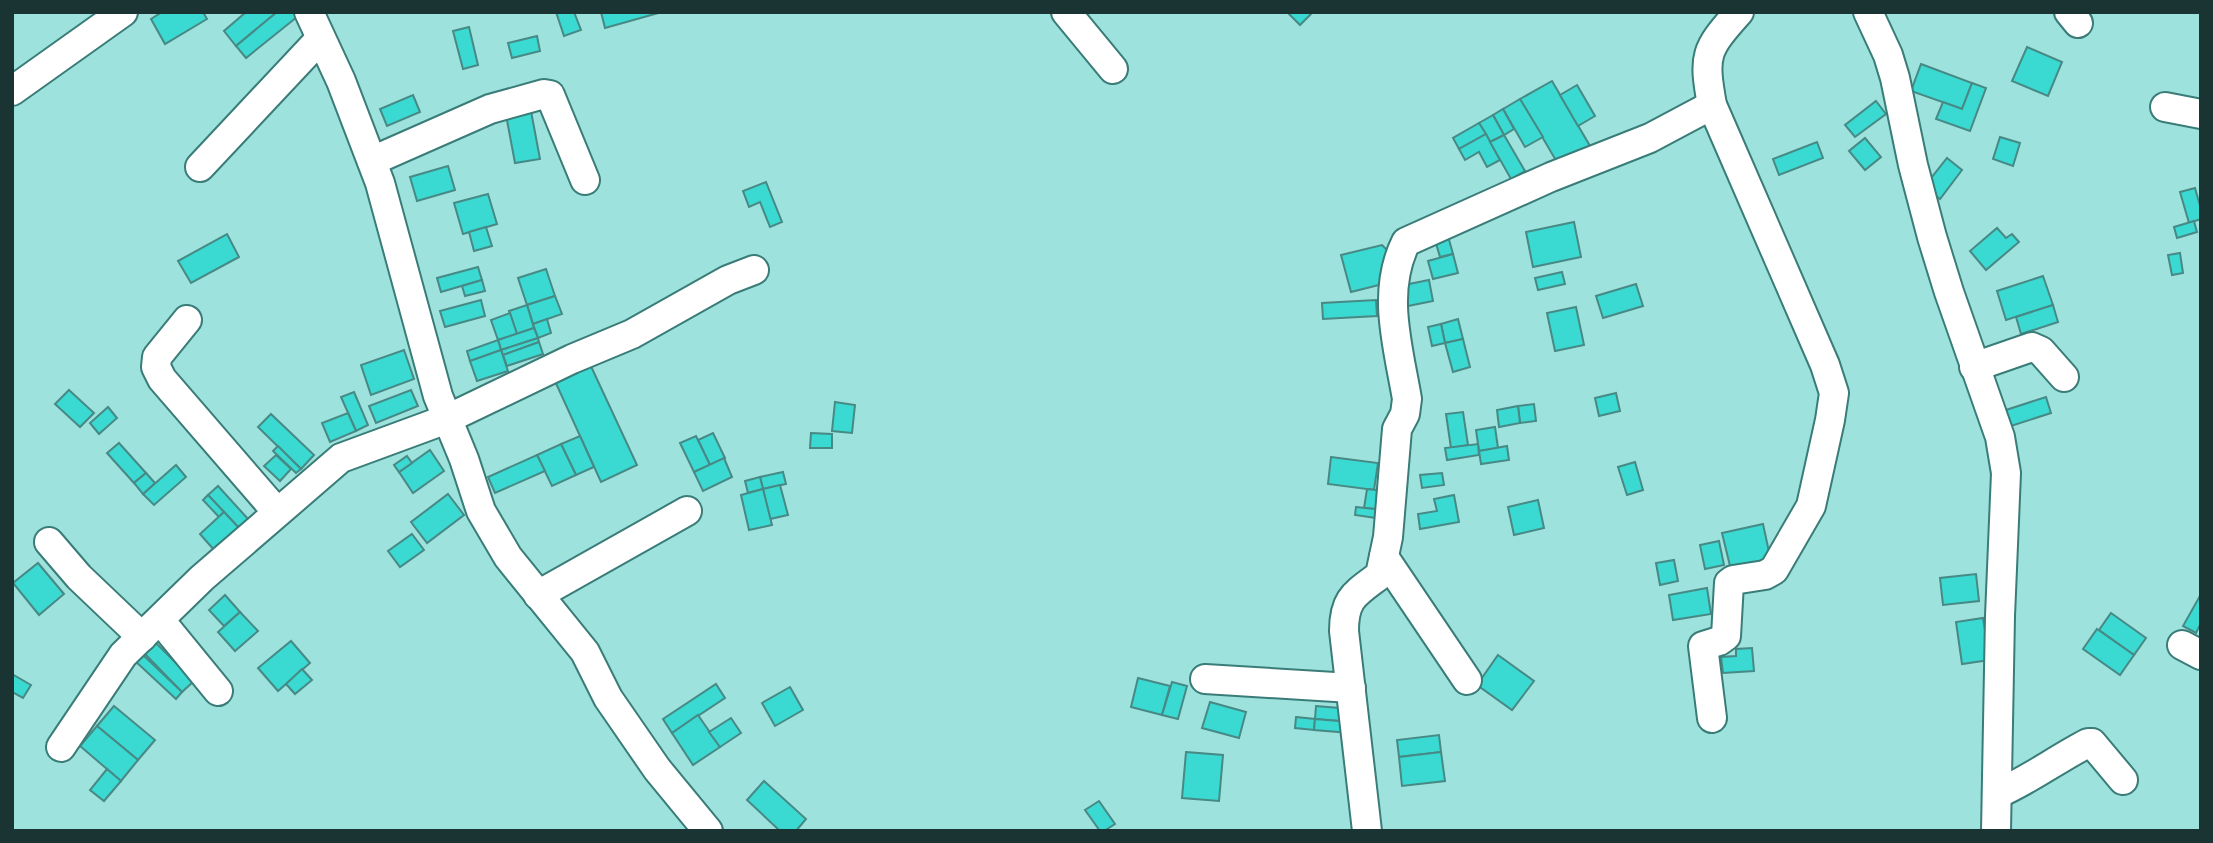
<svg xmlns="http://www.w3.org/2000/svg" width="2213" height="843" font-family="Signika,sans-serif">
<style>
.building{fill:#3ad9d2;stroke:#478985;stroke-width:2}
.lines{fill:none;stroke-linecap:round;stroke-linejoin:round}
.minor-casing{stroke:#397c78;stroke-width:32}
.minor{stroke:#fff;stroke-width:28}
</style>
<rect width="100%" height="100%" fill="#9ee2dd"/>
<g class="building">
<path d="M162 12H203L207 19 165 44 151 19Z"/>
<path d="M246 12H277L236 46 224 31Z"/>
<path d="M277 12 302 13 246 58 236 46Z"/>
<path d="M556 12H574L581 30 564 36Z"/>
<path d="M601 12 614 13 662 12 605 28Z"/>
<path d="M1287 12H1313L1300 25Z"/>
<path d="M469 27 478 65 463 69 453 31Z"/>
<path d="M537 36 540 51 512 58 508 43Z"/>
<path d="M2027 47 2062 62 2048 96 2012 81Z"/>
<path d="M1921 64 1972 83 1962 109 1911 91Z"/>
<path d="M1552 81 1590 146 1558 164 1520 99Z"/>
<path d="M1972 83 1986 88 1970 131 1936 119 1943 102 1962 109Z"/>
<path d="M1577 85 1595 116 1578 126 1560 95Z"/>
<path d="M413 95 420 112 387 126 380 109Z"/>
<path d="M1520 99 1543 137 1525 147 1503 109Z"/>
<path d="M1876 101 1886 114 1855 137 1845 125Z"/>
<path d="M1503 109 1514 129 1504 135 1493 115Z"/>
<path d="M531 111 540 159 515 163 506 115Z"/>
<path d="M1493 115 1504 135 1490 142 1479 123Z"/>
<path d="M1479 123 1486 134 1459 149 1453 138Z"/>
<path d="M1486 134 1500 160 1487 167 1479 152 1465 160 1459 149Z"/>
<path d="M1504 135 1525 171 1511 179 1490 142Z"/>
<path d="M2000 137 2020 143 2013 166 1993 159Z"/>
<path d="M1865 138 1881 157 1865 170 1849 151Z"/>
<path d="M1817 142 1823 158 1779 175 1773 159Z"/>
<path d="M1947 158 1962 170 1940 199 1924 187Z"/>
<path d="M448 166 455 190 417 201 410 177Z"/>
<path d="M766 182 782 222 770 227 760 202 749 207 743 191Z"/>
<path d="M2195 188 2201 209V219L2189 223 2180 192Z"/>
<path d="M488 194 497 224 463 234 454 203Z"/>
<path d="M2194 221 2197 232 2177 238 2174 227Z"/>
<path d="M1574 222 1581 257 1533 267 1526 232Z"/>
<path d="M486 227 492 246 474 251 469 232Z"/>
<path d="M1997 228 2006 238 2012 234 2019 242 1986 270 1970 251Z"/>
<path d="M227 234 239 257 191 283 178 261Z"/>
<path d="M1448 236 1453 254 1440 257 1435 240Z"/>
<path d="M1382 245 1391 254 1387 283 1351 292 1341 255Z"/>
<path d="M2180 253 2183 273 2172 275 2168 255Z"/>
<path d="M1453 254 1458 273 1433 279 1428 261Z"/>
<path d="M478 267 482 280 441 292 437 278Z"/>
<path d="M546 269 555 296 527 305 518 278Z"/>
<path d="M1562 272 1565 284 1538 290 1535 278Z"/>
<path d="M2043 276 2053 305 2006 320 1997 291Z"/>
<path d="M482 280 485 291 465 296 462 286Z"/>
<path d="M1429 280 1433 301 1398 308 1394 287Z"/>
<path d="M1636 284 1643 306 1603 318 1596 296Z"/>
<path d="M555 296 562 314 533 324 527 305Z"/>
<path d="M481 300 485 316 445 327 440 311Z"/>
<path d="M1376 300 1377 316 1323 319 1322 303Z"/>
<path d="M527 305 534 328 517 334 509 311Z"/>
<path d="M2053 305 2058 322 2021 334 2016 317Z"/>
<path d="M1576 307 1584 345 1555 351 1547 313Z"/>
<path d="M510 313 517 334 498 340 491 320Z"/>
<path d="M547 319 551 333 538 338 533 324Z"/>
<path d="M1458 319 1463 339 1445 343 1441 324Z"/>
<path d="M1441 324 1445 343 1432 346 1428 327Z"/>
<path d="M534 328 538 338 501 350 498 340Z"/>
<path d="M538 338 539 342 503 355 501 350Z"/>
<path d="M1463 339 1470 367 1453 372 1445 343Z"/>
<path d="M498 340 501 350 470 361 467 351Z"/>
<path d="M539 342 543 354 507 366 503 355Z"/>
<path d="M404 350 414 379 371 395 361 365Z"/>
<path d="M501 350 508 371 477 381 470 361Z"/>
<path d="M589 362 637 465 601 482 554 379Z"/>
<path d="M69 390 94 413 80 427 55 404Z"/>
<path d="M411 390 418 406 376 423 369 406Z"/>
<path d="M354 392 368 425 356 431 341 397Z"/>
<path d="M1616 393 1620 411 1599 416 1595 398Z"/>
<path d="M2046 397 2051 413 2011 426 2006 410Z"/>
<path d="M835 402 855 405 852 433 832 431Z"/>
<path d="M1534 404 1536 421 1520 423 1518 406Z"/>
<path d="M1518 406 1520 423 1499 427 1497 410Z"/>
<path d="M108 407 117 418 99 434 90 423Z"/>
<path d="M1463 412 1468 445 1451 448 1446 414Z"/>
<path d="M348 413 356 431 330 442 322 423Z"/>
<path d="M271 414 314 455 301 469 258 427Z"/>
<path d="M1495 427 1498 448 1479 451 1476 430Z"/>
<path d="M713 433 725 458 710 465 698 440Z"/>
<path d="M811 433 832 434V448H810Z"/>
<path d="M580 436 594 467 576 475 561 444Z"/>
<path d="M696 436 710 465 694 472 680 443Z"/>
<path d="M119 443 146 473 134 483 107 453Z"/>
<path d="M561 444 576 475 552 486 537 455Z"/>
<path d="M1478 444 1479 455 1447 460 1445 448Z"/>
<path d="M278 446 301 469 296 473 273 451Z"/>
<path d="M1507 446 1509 460 1481 464 1479 451Z"/>
<path d="M430 450 444 471 413 493 399 472Z"/>
<path d="M276 455 291 469 280 481 264 466Z"/>
<path d="M537 455 545 471 495 493 488 477Z"/>
<path d="M407 456 412 463 399 472 394 465Z"/>
<path d="M1331 457 1378 463 1374 490 1328 484Z"/>
<path d="M724 458 732 477 703 491 694 472Z"/>
<path d="M1635 462 1643 490 1627 495 1618 467Z"/>
<path d="M176 465 186 477 154 505 143 494Z"/>
<path d="M783 472 786 484 763 489 760 477Z"/>
<path d="M146 473 155 483 143 494 134 483Z"/>
<path d="M1442 473 1444 485 1422 488 1420 475Z"/>
<path d="M760 477 763 489 748 493 745 481Z"/>
<path d="M780 485 788 515 770 519 763 489Z"/>
<path d="M218 486 249 520 240 529 208 495Z"/>
<path d="M763 489 772 525 749 530 741 495Z"/>
<path d="M1367 489 1386 491 1384 510 1364 508Z"/>
<path d="M448 494 464 515 427 543 411 522Z"/>
<path d="M208 495 224 512 219 517 203 500Z"/>
<path d="M1454 495 1459 522 1420 529 1418 514 1437 511 1434 499Z"/>
<path d="M1538 500 1544 528 1514 535 1508 507Z"/>
<path d="M1356 507 1384 510 1383 519 1355 515Z"/>
<path d="M224 512 240 529 215 551 200 534Z"/>
<path d="M1763 524 1771 561 1731 570 1722 533Z"/>
<path d="M412 534 424 550 400 567 388 551Z"/>
<path d="M1719 541 1724 565 1705 569 1700 545Z"/>
<path d="M1674 560 1678 581 1660 585 1656 563Z"/>
<path d="M38 563 64 594 39 615 13 583Z"/>
<path d="M1976 574 1979 601 1943 605 1940 578Z"/>
<path d="M1707 588 1711 614 1673 620 1669 595Z"/>
<path d="M2201 594V623L2196 633 2183 626Z"/>
<path d="M225 595 240 612 224 626 209 610Z"/>
<path d="M240 612 258 631 235 651 218 632Z"/>
<path d="M2111 613 2146 638 2134 655 2099 630Z"/>
<path d="M1983 618 1990 660 1962 664 1956 622Z"/>
<path d="M2097 629 2134 655 2120 675 2083 649Z"/>
<path d="M291 641 310 663 278 691 258 668Z"/>
<path d="M155 642 194 681 182 692 144 653Z"/>
<path d="M1752 648 1754 671 1723 673 1721 657 1736 656V649Z"/>
<path d="M141 653 182 692 176 699 134 660Z"/>
<path d="M1498 655 1534 681 1512 710 1477 685Z"/>
<path d="M302 669 312 680 295 694 286 684Z"/>
<path d="M12 674 31 685 23 698 12 692Z"/>
<path d="M1138 678 1170 686 1162 715 1131 707Z"/>
<path d="M1172 682 1187 686 1178 719 1162 715Z"/>
<path d="M716 684 725 698 672 733 663 719Z"/>
<path d="M790 687 803 710 775 726 762 703Z"/>
<path d="M1210 702 1246 712 1239 738 1202 728Z"/>
<path d="M114 706 155 740 138 760 97 726Z"/>
<path d="M1316 706 1351 709V722L1315 719Z"/>
<path d="M698 715 720 747 693 765 672 733Z"/>
<path d="M1296 717 1315 719 1314 730 1295 728Z"/>
<path d="M731 718 741 733 720 747 709 732Z"/>
<path d="M1315 719 1351 722 1350 733 1314 730Z"/>
<path d="M97 726 138 760 121 781 80 746Z"/>
<path d="M1439 735 1441 752 1399 757 1397 740Z"/>
<path d="M1186 752 1223 755 1219 801 1182 798Z"/>
<path d="M1441 752 1445 781 1402 786 1399 757Z"/>
<path d="M107 769 121 781 104 801 90 790Z"/>
<path d="M764 781 806 819 796 831H780L747 800Z"/>
<path d="M1099 801 1115 824 1104 831H1100L1085 810Z"/>
</g>
<g class="lines">
<defs>
<g id="minor">
<path d="M309 12 341 81 380 183 438 396 464 459 481 511 508 557 585 652 608 698 657 769 708 831"/>
<path d="M1066 12 1113 69"/>
<path d="M1868 12 1888 55 1895 78 1913 165 1932 237 1949 292 2000 437 2006 473 2000 616 1996 831"/>
<path d="M2069 12 2078 23"/>
<path d="M12 91 123 12"/>
<path d="M2165 107 2201 114"/>
<path d="M372 161 490 109 544 94 550 95 585 180"/>
<path d="M200 167 320 39"/>
<path d="M187 320 157 357 156 367 162 379 277 512"/>
<path d="M1974 367 2032 347 2041 351 2064 377"/>
<path d="M49 542 79 577 142 637"/>
<path d="M1384 557 1467 680"/>
<path d="M538 595 687 511"/>
<path d="M160 620 218 691"/>
<path d="M2182 645 2201 655"/>
<path d="M1205 679 1351 688"/>
<path d="M1712 718 1703 646 1719 641 1726 636 1729 583 1733 580 1765 575 1774 570 1811 506 1830 420 1834 393 1825 365 1712 105C1703 55 1705 50 1739 12"/>
<path d="M61 747 123 655 202 578 341 458 447 419 572 359 632 334 728 280 754 270"/>
<path d="M1997 794C2029 780 2057 759 2088 743H2092L2123 780"/>
<path d="M1367 831 1344 631C1344 598 1355 594 1380 575L1388 537 1397 429 1405 414 1407 399C1398 346 1381 292 1406 242L1551 177 1650 138 1712 105"/>
</g>
</defs>
<use href="#minor" class="minor-casing"/>
<use href="#minor" class="minor"/>
</g>
<rect width="2213" height="843" fill="none" stroke="#193433" stroke-width="28"/>
</svg>
